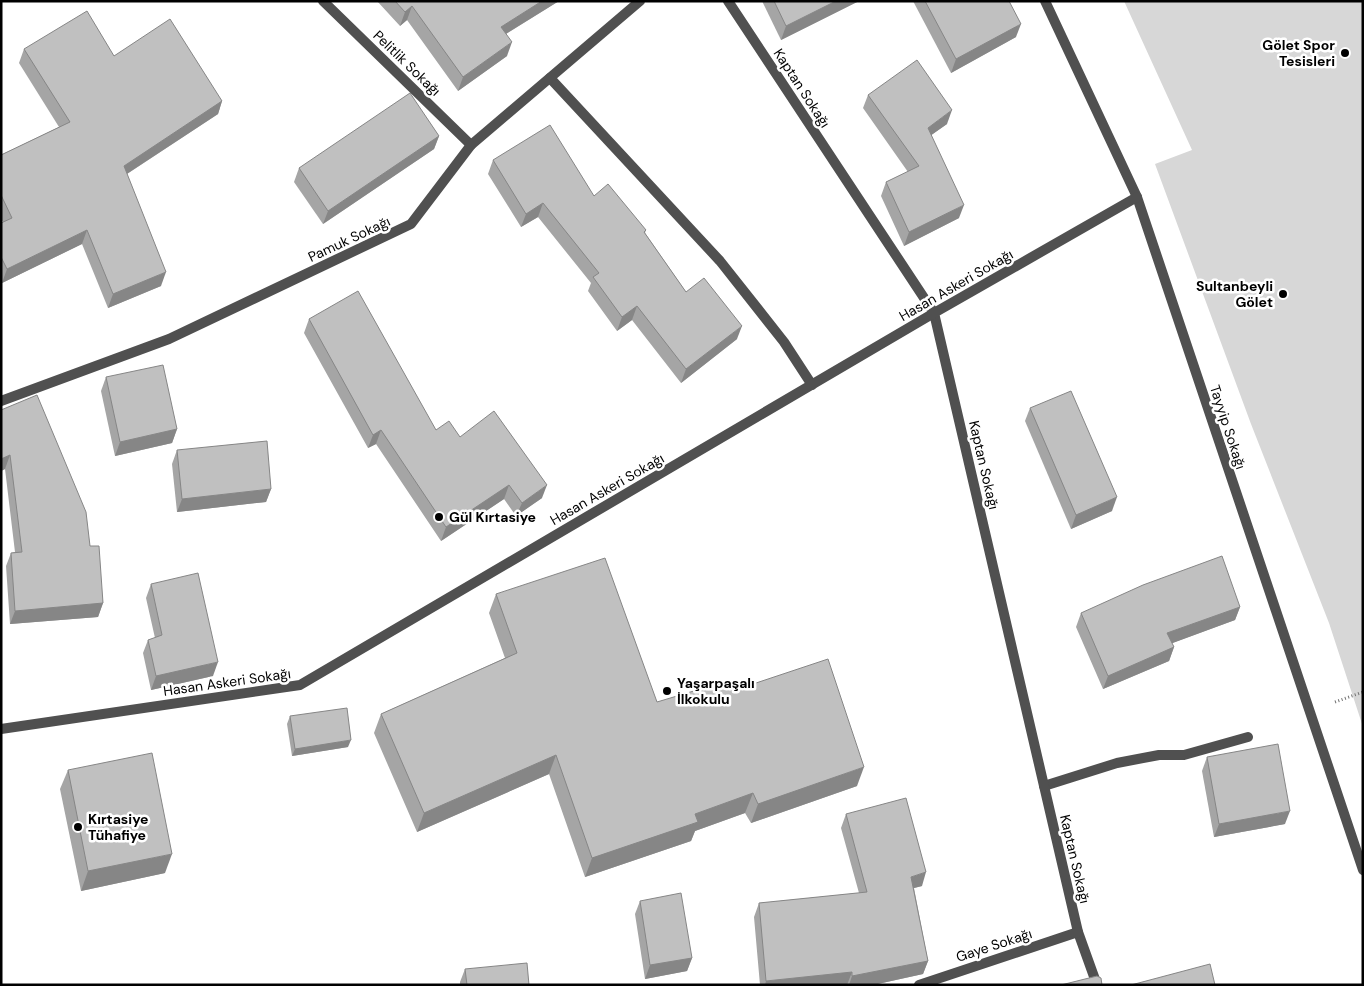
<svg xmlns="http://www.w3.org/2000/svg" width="1364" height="986" font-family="'DM Sans',sans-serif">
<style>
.green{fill:#d7d7d7}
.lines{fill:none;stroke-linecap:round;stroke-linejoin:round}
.path{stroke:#727272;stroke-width:3;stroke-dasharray:1 2.5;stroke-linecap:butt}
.service{stroke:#505050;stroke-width:10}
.minor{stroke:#505050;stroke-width:10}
.wall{fill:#a5a5a5}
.shaded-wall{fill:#868686}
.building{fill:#c0c0c0;stroke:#868686}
.poi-dot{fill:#000;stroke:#fff;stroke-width:2}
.labels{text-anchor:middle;stroke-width:5;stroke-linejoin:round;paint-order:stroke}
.poi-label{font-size:14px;font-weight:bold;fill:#000;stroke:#fff;text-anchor:start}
.street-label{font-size:14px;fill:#000;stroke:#fff}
</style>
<rect width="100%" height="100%" fill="#fff"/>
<path class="green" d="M1124 1H1363V727L1329 623 1251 424 1155 164 1192 150Z"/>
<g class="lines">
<path class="path" d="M1335 702 1363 692"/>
<g class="service">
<path d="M550 78 720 261 784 342 812 385"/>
<path d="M1044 786 1117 763 1159 755H1184L1248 737"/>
</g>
<g class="minor">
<path d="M323 1 471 145"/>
<path d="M728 1 934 313 1078 932 1097 985"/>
<path d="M1045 1 1137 197 1363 870"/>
<path d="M1 401 169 339 411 224 471 145 640 1"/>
<path d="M1 729 300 685 934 313 1137 197"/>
<path d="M919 985 1078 932"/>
</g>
</g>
<g class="wall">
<path d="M377 1H559L506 34 507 56 458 91 407 20 400 26Z"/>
<path d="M762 1H859L781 40Z"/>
<path d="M913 1H1009L1016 37 951 73Z"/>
<path d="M24 49 114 56 222 101 218 114 127 174 161 286 108 308 82 244 2 283 1 281V223L3 222 1 219V155L59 127 19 63Z"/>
<path d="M868 95 947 124 931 135 959 218 904 246 881 196 886 182 908 172 863 108Z"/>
<path d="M439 136 434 149 323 224 294 182 299 168Z"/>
<path d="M493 160 594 196 646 230 645 233 686 292 737 339 681 383 632 320 617 331 588 291 591 283 538 217 521 227 488 174Z"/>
<path d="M309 319 436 430 460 437 542 498 516 516 504 499 441 541 376 444 368 448 304 333Z"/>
<path d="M106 377 177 429 172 443 115 456 101 391Z"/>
<path d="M1030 408 1112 511 1071 529 1025 421Z"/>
<path d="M1 410 90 546 103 603 98 617 10 624 6 566 11 553 15 552 5 469 1 471Z"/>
<path d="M177 450 271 489 266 502 177 512 172 464Z"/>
<path d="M151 584 213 676 151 690 143 653 148 640 155 638 146 598Z"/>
<path d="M496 594 657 702 732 691 857 786 751 823 745 813 695 831 691 841 585 877 549 774 417 832 374 733 381 714 505 658 489 613Z"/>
<path d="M1240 607 1235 620 1172 643 1174 647 1169 661 1103 689 1076 627 1081 613Z"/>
<path d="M290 716 348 747 292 756 287 724Z"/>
<path d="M1207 757 1285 824 1214 837 1202 771Z"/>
<path d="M68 770 165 873 81 891 60 789Z"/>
<path d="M846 814 922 886 914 888 928 961 923 974 873 985H760L754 917 759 903 859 893 841 828Z"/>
<path d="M640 901 692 958 687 971 645 979 635 914Z"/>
<path d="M465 969 529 985H460V982Z"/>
</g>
<g class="shaded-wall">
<path d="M542 1H559L496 40 501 27Z"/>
<path d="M836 1H859L781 40 786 26Z"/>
<path d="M412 6 407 20 400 26 405 12Z"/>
<path d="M1021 24 1016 37 951 73 956 59Z"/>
<path d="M512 42 507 56 458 91 463 77Z"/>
<path d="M222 101 218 114 119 179 124 166Z"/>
<path d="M952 110 947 124 923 141 928 128Z"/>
<path d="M439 136 434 149 323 224 328 211Z"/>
<path d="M543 203 538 217 521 227 526 214Z"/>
<path d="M964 205 959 218 904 246 909 232Z"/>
<path d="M87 230 82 244 2 283 7 269Z"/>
<path d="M166 272 161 286 108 308 113 294Z"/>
<path d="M637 306 632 320 617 331 622 317Z"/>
<path d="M742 326 737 339 681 383 686 369Z"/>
<path d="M177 429 172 443 115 456 120 442Z"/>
<path d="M381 430 376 444 368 448 373 435Z"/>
<path d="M10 455 5 469 1 471V459Z"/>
<path d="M509 485 504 499 441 541 446 527Z"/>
<path d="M547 485 542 498 516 516 522 503Z"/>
<path d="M271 489 266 502 177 512 182 499Z"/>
<path d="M1117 497 1112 511 1071 529 1076 515Z"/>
<path d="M103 603 98 617 10 624 15 611Z"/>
<path d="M1240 607 1235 620 1162 647 1167 633Z"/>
<path d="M1174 647 1169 661 1103 689 1108 676Z"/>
<path d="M218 662 213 676 151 690 156 676Z"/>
<path d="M351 740 348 747 292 756 295 749Z"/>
<path d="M556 755 549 774 417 832 424 813Z"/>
<path d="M864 767 857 786 751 823 758 804Z"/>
<path d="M753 793 745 813 695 831 691 841 585 877 592 858 695 814Z"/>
<path d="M1290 811 1285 824 1214 837 1219 824Z"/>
<path d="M172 854 165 873 81 891 88 871Z"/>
<path d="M926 872 922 886 906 890 911 877Z"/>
<path d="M692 958 687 971 645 979 650 965Z"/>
<path d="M928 961 923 974 873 985H849L852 976Z"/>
<path d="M852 972 847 985H765L766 981Z"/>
</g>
<g class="building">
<path d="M395 1H542L501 27 512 42 463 77 412 6 405 12Z"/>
<path d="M774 1H836L786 26Z"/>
<path d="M925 1H1009L1021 24 956 59Z"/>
<path d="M87 11 114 56 170 19 222 101 124 166 166 272 113 294 87 230 7 269 1 257V223L12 218 1 195V155L70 122 24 49Z"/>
<path d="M917 60 952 110 928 128 964 205 909 232 886 182 919 166 868 95Z"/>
<path d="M410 93 439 136 328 211 299 168Z"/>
<path d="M550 125 594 196 608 184 646 230 644 232 686 292 704 278 742 326 686 369 637 306 622 317 593 277 599 273 543 203 526 214 493 160Z"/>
<path d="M358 291 436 430 449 421 460 437 494 411 547 485 522 503 509 485 446 527 381 430 373 435 309 319Z"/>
<path d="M163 365 177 429 120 442 106 377Z"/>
<path d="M1071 391 1117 497 1076 515 1030 408Z"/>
<path d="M37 395 86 512 90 546H99L103 603 15 611 11 553 22 552 10 455 1 459V410Z"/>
<path d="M267 441 271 489 182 499 177 450Z"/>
<path d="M1222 556 1240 607 1167 633 1174 647 1108 676 1081 613 1143 585Z"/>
<path d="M605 558 657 702 727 681 732 691 828 659 864 767 758 804 753 793 695 814 698 822 592 858 556 755 424 813 381 714 517 653 496 594Z"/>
<path d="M198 573 218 662 156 676 148 640 162 635 151 584Z"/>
<path d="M347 708 351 740 295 749 290 716Z"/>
<path d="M1278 744 1290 811 1219 824 1207 757Z"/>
<path d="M152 753 172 854 88 871 68 770Z"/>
<path d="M906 798 926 872 911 877 928 961 852 976V972L766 981 759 903 867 892 846 814Z"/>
<path d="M681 893 692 958 650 965 640 901Z"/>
<path d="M527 963 529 985H467L465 969Z"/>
<path d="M1210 964 1215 985H1131Z"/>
<path d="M1097 976 1101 978 1102 985H1061Z"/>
</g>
<g class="poi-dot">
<circle cx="1345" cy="53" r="5"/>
<circle cx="1283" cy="294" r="5"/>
<circle cx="439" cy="517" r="5"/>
<circle cx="667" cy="691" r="5"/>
<circle cx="78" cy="827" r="5"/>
</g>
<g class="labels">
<g class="poi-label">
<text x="1335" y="50" text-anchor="end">Gölet Spor<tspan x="1335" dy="16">Tesisleri</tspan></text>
<text x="1273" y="291" text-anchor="end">Sultanbeyli<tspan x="1273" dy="16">Gölet</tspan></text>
<text x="449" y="522">Gül Kırtasiye</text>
<text x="677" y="688">Yaşarpaşalı<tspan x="677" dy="16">İlkokulu</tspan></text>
<text x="88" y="824">Kırtasiye<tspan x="88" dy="16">Tühafiye</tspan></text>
</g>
<g class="street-label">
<text transform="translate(407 63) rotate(44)" y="5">Pelitlik Sokağı</text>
<text transform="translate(802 88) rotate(57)" y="5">Kaptan Sokağı</text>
<text transform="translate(349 239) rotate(-25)" y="5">Pamuk Sokağı</text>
<text transform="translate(956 285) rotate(-30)" y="5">Hasan Askeri Sokağı</text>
<text transform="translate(1228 427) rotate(72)" y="5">Tayyip Sokağı</text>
<text transform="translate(984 465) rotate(77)" y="5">Kaptan Sokağı</text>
<text transform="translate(607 489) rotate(-30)" y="5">Hasan Askeri Sokağı</text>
<text transform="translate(227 682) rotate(-8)" y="5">Hasan Askeri Sokağı</text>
<text transform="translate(1075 859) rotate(77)" y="5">Kaptan Sokağı</text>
<text transform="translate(994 945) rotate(-18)" y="5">Gaye Sokağı</text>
</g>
</g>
<rect width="1364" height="986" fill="none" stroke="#000000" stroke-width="5"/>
</svg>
